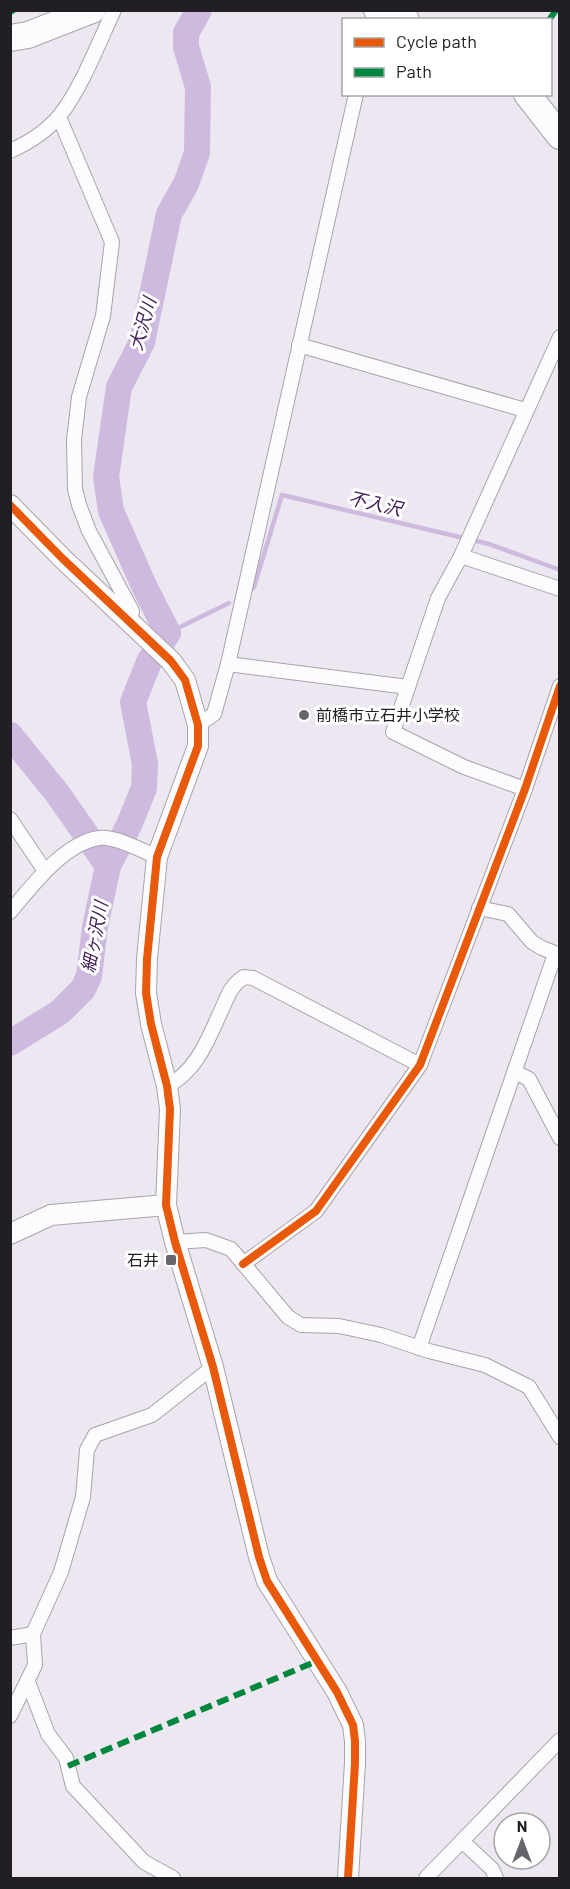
<svg xmlns="http://www.w3.org/2000/svg" width="570" height="1889" font-family="Barlow,'Noto Sans JP',sans-serif">
<style>
.lines{fill:none;stroke-linecap:round;stroke-linejoin:round}
.stream{stroke:#cdbade;stroke-width:4.5}
.river{stroke:#cdbade;stroke-width:26}
.street-casing{stroke:#a8a4ab;stroke-width:16}
.secondary-casing{stroke:#a8a4ab;stroke-width:22}
.highway-casing{stroke:#a8a4ab;stroke-width:28}
.street{stroke:#fcfbfd;stroke-width:14}
.secondary{stroke:#fcfbfd;stroke-width:20}
.highway{stroke:#fcfbfd;stroke-width:26}
.quiet{stroke:#00873e;stroke-width:6;stroke-dasharray:12 6;stroke-linecap:butt}
.cycleway-casing{stroke:#fff;stroke-width:11}
.cycleway{stroke:#e8590c;stroke-width:8}
.poi-dot{fill:#68646b;stroke:#fff;stroke-width:2}
.labels{text-anchor:middle;stroke-width:6;stroke-linejoin:round;paint-order:stroke}
.poi-label{font-size:16px;fill:#211e24;stroke:#fff;text-anchor:start}
.water-label{font-size:18px;font-style:italic;fill:#401f57;stroke:#fff}
</style>
<rect width="100%" height="100%" fill="#ece7f0"/>
<g class="lines">
<g class="stream">
<path d="M250 591 254 587 282 495 489 544 560 570"/>
<path d="M168 633 229 603"/>
</g>
<g class="river">
<path d="M10 735 57 793 108 866"/>
<path d="M10 1043 60 1012 83 989 89 976 95 927 108 866 129 825 144 788 145 764 133 702 149 662 168 633 145 588 111 511 106 477 119 387 142 342 169 214 186 184 197 153 198 87 186 47V33L199 10"/>
</g>
<defs>
<g id="street">
<path d="M59 117 112 242 103 316 79 397 74 440 75 489 79 505 89 531 132 611 130 621"/>
<path d="M10 151C28 143 48 130 60 115 81 89 99 42 114 10"/>
<path d="M299 345 525 410"/>
<path d="M461 556 560 589"/>
<path d="M228 664 408 687"/>
<path d="M198 725 214 714 228 664 356 94"/>
<path d="M525 789 464 767 393 732 438 598 461 556 560 337"/>
<path d="M10 819 45 871"/>
<path d="M479 908 508 914 532 942 542 948 560 955"/>
<path d="M10 912C32 886 64 843 99 838 114 835 143 851 157 857"/>
<path d="M515 1072 529 1079 560 1138"/>
<path d="M167 1086C197 1071 208 1039 221 1011 228 996 230 986 244 977L253 978 420 1065"/>
<path d="M175 1242 206 1240 231 1249 288 1317 301 1325 339 1326 381 1335 429 1351 485 1365 529 1387 560 1437"/>
<path d="M243 1264 316 1211 420 1065 525 789 560 686"/>
<path d="M419 1348 555 954"/>
<path d="M10 1638 33 1634"/>
<path d="M28 1682 48 1734 66 1758 73 1786 144 1862 173 1878"/>
<path d="M10 1716 35 1665 33 1634 61 1572 83 1497 87 1450 95 1435 152 1415 213 1367"/>
<path d="M462 1841 492 1869 496 1878"/>
<path d="M426 1878 560 1740"/>
</g>
<g id="secondary">
<path d="M10 505 63 559 171 661 185 680 198 725V746L157 857 147 959 146 993 151 1024 167 1086 170 1109 166 1205 175 1242 213 1367 259 1557 267 1581 337 1692 353 1725 355 1741V1763L348 1878"/>
<path d="M10 1234 51 1215 166 1205"/>
</g>
<g id="highway">
<path d="M377 10 406 20"/>
<path d="M10 38 28 35 92 10"/>
<path d="M527 94 560 136"/>
</g>
</defs>
<use href="#street" class="street-casing"/>
<use href="#secondary" class="secondary-casing"/>
<use href="#highway" class="highway-casing"/>
<use href="#street" class="street"/>
<use href="#secondary" class="secondary"/>
<use href="#highway" class="highway"/>
<g class="quiet">
<path d="M10 12 14 10"/>
<path d="M549 20 556 10"/>
<path d="M68 1766 317 1661"/>
</g>
<defs>
<g id="cycleway">
<path d="M10 505 63 559 171 661 185 680 198 725V746L157 857 147 959 146 993 151 1024 167 1086 170 1109 166 1205 175 1242 213 1367 259 1557 267 1581 337 1692 353 1725 355 1741V1763L348 1878"/>
<path d="M243 1264 316 1211 420 1065 525 789 560 686"/>
</g>
</defs>
<use href="#cycleway" class="cycleway-casing"/>
<use href="#cycleway" class="cycleway"/>
</g>
<g class="poi-dot">
<circle cx="304" cy="715" r="6"/>
<rect x="165" y="1254" width="12" height="12" rx="3"/>
</g>
<g class="labels">
<g class="poi-label">
<text x="316" y="721">前橋市立石井小学校</text>
<text x="159" y="1266" text-anchor="end">石井</text>
</g>
<g class="water-label">
<text transform="translate(143 324) rotate(-74)" y="6">大沢川</text>
<text transform="translate(375 504) rotate(13)" y="6">不入沢</text>
<text transform="translate(95 937) rotate(-79)" y="6">細ヶ沢川</text>
</g>
</g>
<rect width="570" height="1889" fill="none" stroke="#211e24" stroke-width="24"/>
<rect x="342" y="18" width="210" height="78" fill="#ffffff" stroke="#a6a5a7" stroke-width="1.5"/>
<rect x="354" y="38" width="30" height="9" fill="#e8590c" stroke="#a6a5a7" stroke-width="1.5"/>
<text x="396" y="48" font-size="18" fill="#211e24">Cycle path</text>
<rect x="354" y="68" width="30" height="9" fill="#00873e" stroke="#a6a5a7" stroke-width="1.5"/>
<text x="396" y="78" font-size="18" fill="#211e24">Path</text>
<g transform="translate(522 1841)"><circle r="28" fill="#ffffff" stroke="#a6a5a7" stroke-width="1.5"/>
<path d="M0-4.5L10 22L0 15L-10 22Z" fill="#68646b"/>
<text y="-9" font-size="16" font-weight="bold" text-anchor="middle" fill="#211e24">N</text>
</g>
</svg>
